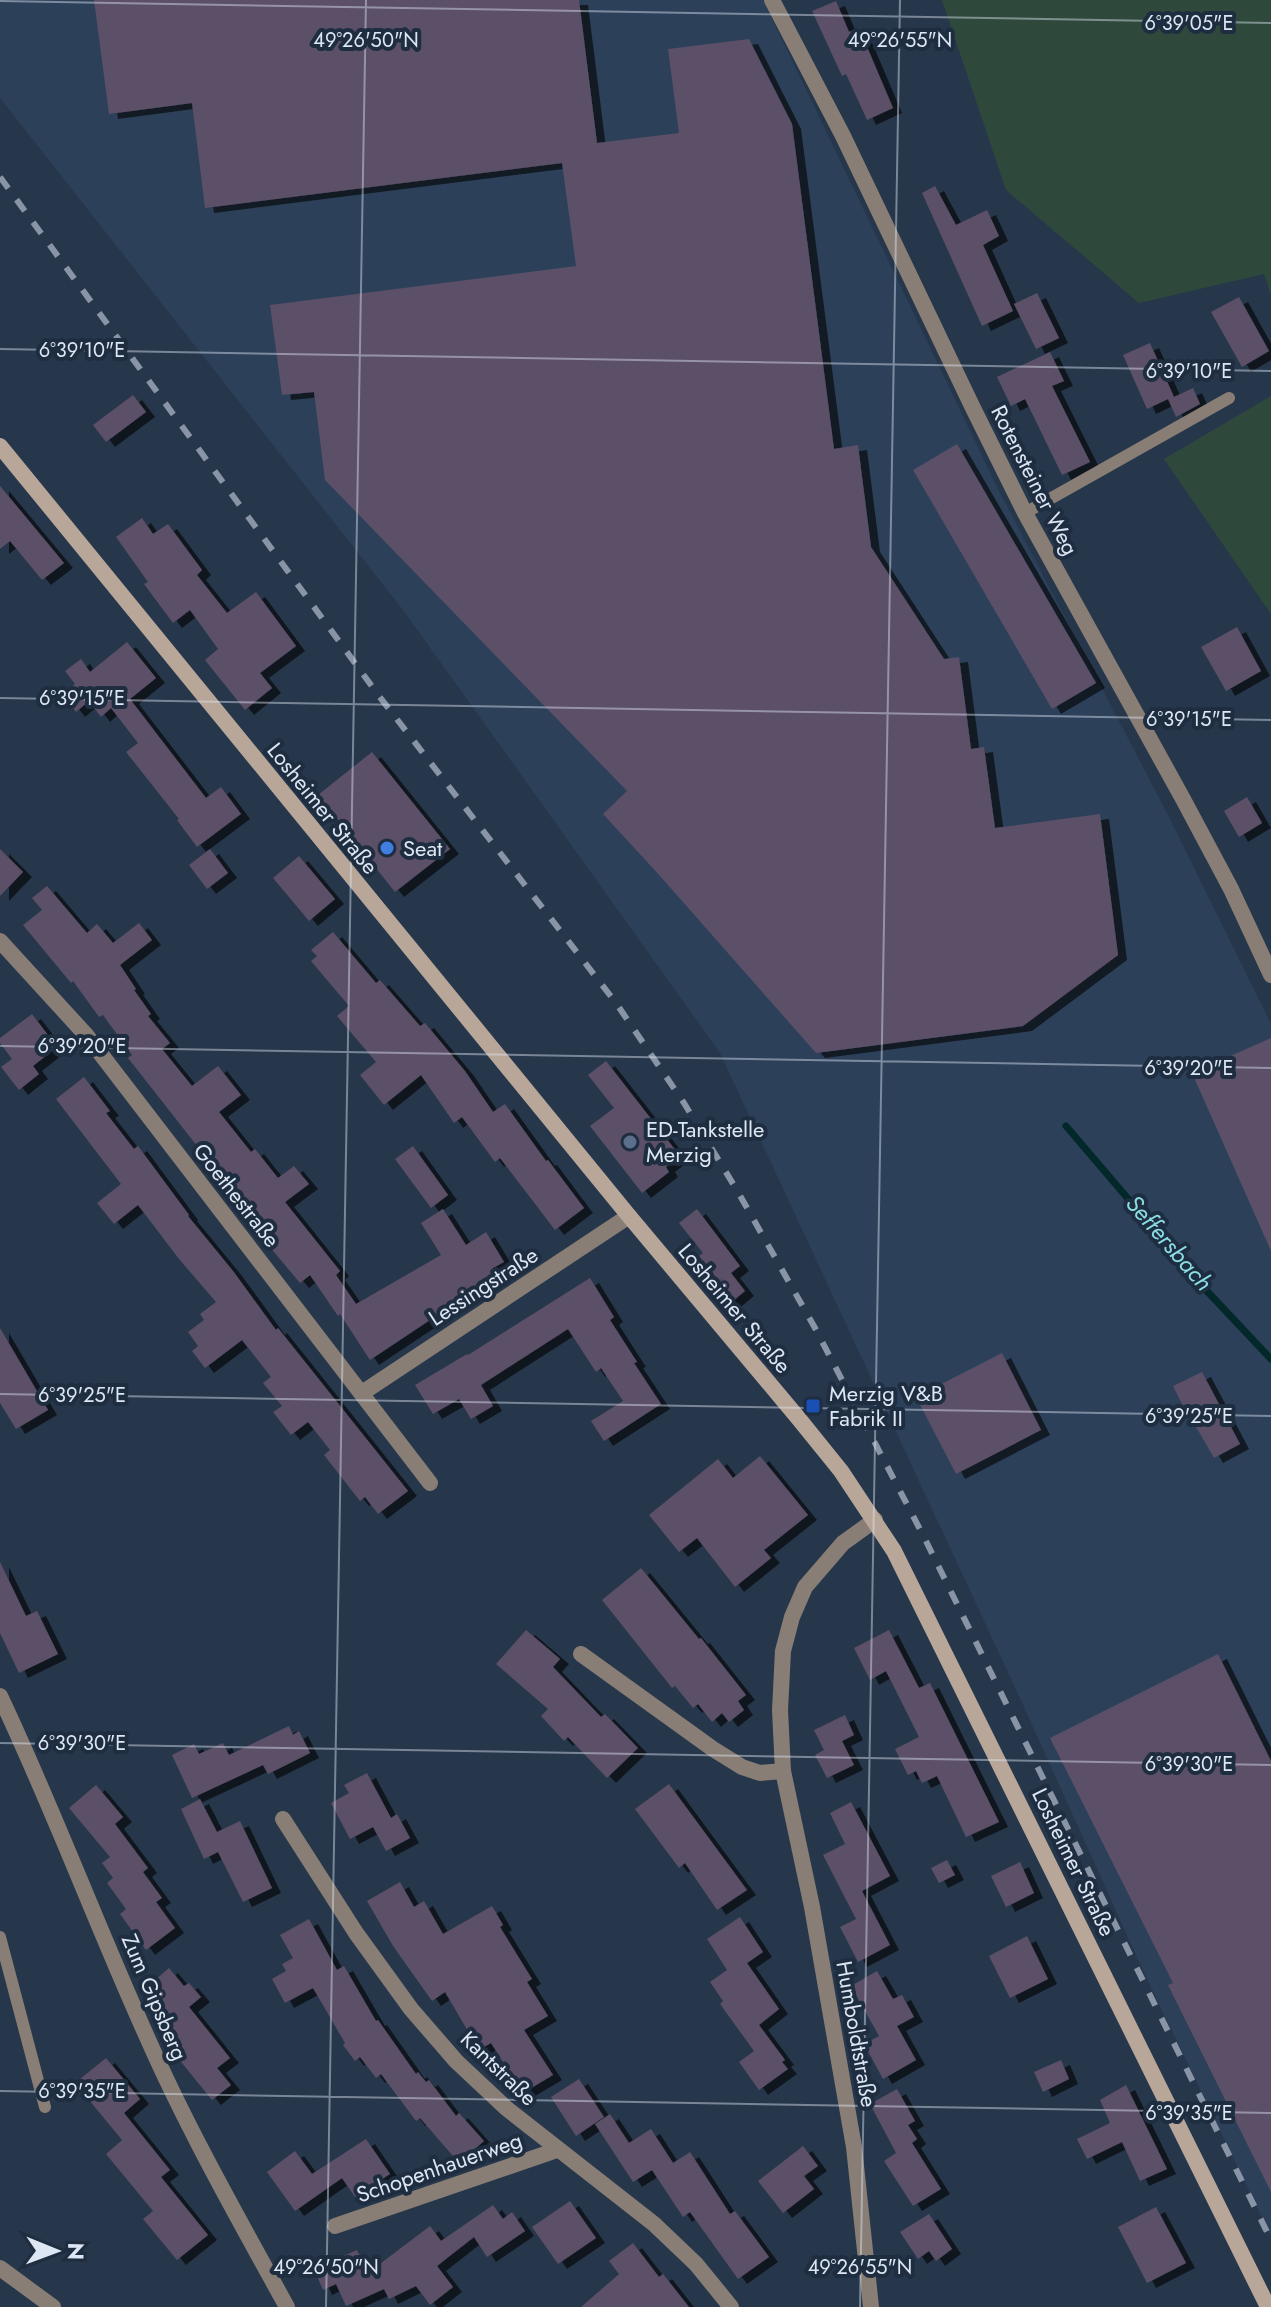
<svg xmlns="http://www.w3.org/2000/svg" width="1271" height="2307" font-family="Jost,sans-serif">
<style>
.built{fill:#2c4059}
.green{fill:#2e493c}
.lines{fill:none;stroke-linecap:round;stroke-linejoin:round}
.stream{stroke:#03282a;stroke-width:7}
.building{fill:#5b4f67;filter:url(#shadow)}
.lane{stroke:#897e76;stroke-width:12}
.street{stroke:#897e76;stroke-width:16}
.secondary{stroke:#b8a699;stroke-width:16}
.rail{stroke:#8995a6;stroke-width:6;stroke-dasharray:14 14;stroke-linecap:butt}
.ticks{fill:none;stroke:#dde7f4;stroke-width:2;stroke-opacity:0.45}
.shop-dot{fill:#3f7fe0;stroke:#1e2d40;stroke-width:3}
.service-dot{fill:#5c6f8a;stroke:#1e2d40;stroke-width:3}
.transit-dot{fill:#1a4fb4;stroke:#1e2d40;stroke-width:3}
.labels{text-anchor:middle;stroke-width:8;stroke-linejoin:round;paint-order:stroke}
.street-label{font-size:22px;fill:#dde7f4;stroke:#1e2d40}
.poi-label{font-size:22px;fill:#dde7f4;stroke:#1e2d40;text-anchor:start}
.water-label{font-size:24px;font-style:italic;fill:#8bdde4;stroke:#1e2d40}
.ticks-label{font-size:20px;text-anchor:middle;fill:#dde7f4;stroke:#1e2d40;stroke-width:8;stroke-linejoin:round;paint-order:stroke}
</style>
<defs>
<filter id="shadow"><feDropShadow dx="9" dy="5" stdDeviation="0" flood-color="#0009"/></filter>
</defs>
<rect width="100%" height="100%" fill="#27374b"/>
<path class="built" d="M0 0H763L996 485 1169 817 1271 1024V2236L1145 1975 1019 1696 720 1053 403 610 0 98Z"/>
<g class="green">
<path d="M942 0H1271V295L1264 274 1139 303 1006 190Z"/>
<path d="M1271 396V614L1164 459Z"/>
</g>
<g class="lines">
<path class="stream" d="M1066 1126 1206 1290 1271 1359"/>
</g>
<g class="building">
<path d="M94 0H579L597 143 679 133 668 49 749 39 792 124 834 449 858 445 871 547 944 659 959 657 971 749 984 747 995 828 1100 814 1118 955 1023 1026 816 1053 660 876 603 814 627 791 325 480 314 392 282 395 270 305 576 266 562 163 205 208 192 103 109 114Z"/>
<path d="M836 1 849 32 859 28 893 108 867 120 846 74 842 76 812 11Z"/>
<path d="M935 186 956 225 987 210 999 236 983 245 1013 311 982 326 922 193Z"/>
<path d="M1037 293 1059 338 1036 349 1014 304Z"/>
<path d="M1239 297 1269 351 1242 367 1211 312Z"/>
<path d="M1150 343 1174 397 1193 388 1200 404 1176 417 1168 399 1147 409 1123 355Z"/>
<path d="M1050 352 1064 381 1052 386 1090 462 1062 475 1025 399 1011 406 997 377Z"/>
<path d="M133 395 146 412 106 442 93 425Z"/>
<path d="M957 444 1096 683 1052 709 913 470Z"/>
<path d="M0 486 64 563 42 580 10 541 0 549Z"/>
<path d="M142 518 153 534 168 524 202 570 197 575 227 613 256 592 296 646 260 673 272 688 245 710 205 660 218 649 190 610 173 623 144 584 148 582 116 537Z"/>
<path d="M1237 627 1261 671 1226 691 1201 647Z"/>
<path d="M127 642 156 678 130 699 206 798 221 787 241 814 197 847 177 820 179 819 126 752 138 743 111 708 101 717 89 701 76 712 62 694 75 684 65 671 81 659 90 672Z"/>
<path d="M372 752 450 849 395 892 318 795Z"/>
<path d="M1247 797 1262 823 1239 837 1224 811Z"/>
<path d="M0 849 23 872 0 896Z"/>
<path d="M210 849 228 873 207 889 189 865Z"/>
<path d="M299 856 335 899 309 921 273 878Z"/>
<path d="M47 886 87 933 97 924 113 943 139 923 152 940 120 965 136 989 134 990 151 1014 148 1016 170 1043 162 1049 192 1086 218 1066 241 1095 219 1112 251 1152 255 1149 278 1178 294 1166 309 1184 285 1202 340 1271 336 1275 356 1304 441 1255 421 1223 443 1209 466 1245 486 1232 504 1262 493 1268 499 1278 430 1320 370 1360 340 1314 338 1316 310 1275 300 1283 279 1258 259 1233 263 1230 128 1058 132 1055 103 1015 99 1017 73 981 71 983 23 925 42 910 32 898Z"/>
<path d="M333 932 376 983 380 980 420 1026 425 1023 465 1071 493 1112 505 1104 546 1161 548 1160 584 1208 555 1230 500 1158 495 1162 462 1117 454 1123 421 1075 384 1105 360 1075 376 1062 337 1016 349 1006 311 961 317 956 311 950Z"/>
<path d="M32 1014 57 1047 33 1066 39 1074 19 1090 1 1067 12 1059 0 1043V1038Z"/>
<path d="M1271 1038V1251L1192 1073Z"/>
<path d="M606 1061 680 1156 666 1167 669 1172 642 1193 590 1126 614 1108 588 1075Z"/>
<path d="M84 1077 110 1111 106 1113 134 1149 138 1146 189 1215 188 1216 233 1271 276 1330 278 1328 408 1491 378 1514 365 1497 360 1501 324 1455 330 1450 308 1422 291 1435 273 1412 282 1406 263 1383 271 1377 242 1340 205 1368 192 1351 198 1346 188 1332 204 1320 200 1314 216 1302 179 1259 138 1205 114 1224 97 1203 121 1184 56 1099Z"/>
<path d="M413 1146 448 1195 431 1208 395 1159Z"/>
<path d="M697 1209 740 1266 731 1273 745 1291 728 1305 714 1286 725 1277 719 1281 699 1256 703 1253 679 1223Z"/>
<path d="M590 1278 614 1317 610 1320 637 1362 634 1363 661 1404 604 1441 591 1421 623 1401 601 1368 596 1372 568 1329 481 1385 493 1406 471 1419 459 1399 433 1414 415 1385 467 1354 468 1355Z"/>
<path d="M0 1328 48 1410 16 1429 0 1403Z"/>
<path d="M1002 1353 1041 1430 956 1474 916 1397Z"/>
<path d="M1202 1372 1240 1444 1214 1458 1195 1425 1193 1426 1173 1386Z"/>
<path d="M760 1456 808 1515 764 1550 771 1558 735 1587 697 1538 679 1552 649 1515 718 1459 733 1478Z"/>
<path d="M0 1562 26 1616 37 1611 58 1654 19 1673 0 1633Z"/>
<path d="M641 1568 699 1639 701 1638 746 1695 738 1701 744 1710 729 1722 722 1713 712 1722 698 1704 693 1708 675 1686 672 1688 602 1600Z"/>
<path d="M526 1630 560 1659 553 1667 601 1717 605 1714 638 1748 607 1778 568 1737 564 1741 541 1716 548 1709 496 1664Z"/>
<path d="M889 1630 919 1688 930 1683 999 1822 966 1837 937 1776 922 1783 916 1771 908 1775 895 1749 919 1737 886 1671 870 1680 854 1648Z"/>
<path d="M1218 1654 1271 1761V2192L1168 1985 1173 1983 1050 1738Z"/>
<path d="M845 1715 854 1735 842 1741 854 1765 827 1778 815 1755 824 1750 814 1730Z"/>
<path d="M289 1726 293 1735 299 1731 310 1753 268 1774 263 1765 192 1798 172 1755 194 1744 199 1754 223 1743 229 1755Z"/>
<path d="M367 1773 391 1818 397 1814 410 1838 386 1851 373 1827 350 1839 331 1803 349 1793 344 1785Z"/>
<path d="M669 1784 747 1890 717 1910 685 1863 679 1868 635 1809Z"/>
<path d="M96 1785 123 1817 115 1824 148 1868 143 1872 162 1898 156 1902 175 1928 146 1950 120 1914 126 1909 107 1883 113 1878 102 1863 110 1857 69 1808Z"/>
<path d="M200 1799 217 1832 240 1821 272 1888 243 1902 218 1852 204 1859 181 1809Z"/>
<path d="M851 1802 890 1876 862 1891 890 1945 858 1962 840 1927 856 1919 823 1855 845 1844 830 1813Z"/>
<path d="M947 1860 955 1875 939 1883 931 1868Z"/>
<path d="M1020 1862 1034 1893 1006 1907 991 1876Z"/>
<path d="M400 1882 414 1907 424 1901 443 1934 492 1906 503 1925 500 1927 532 1979 527 1982 548 2016 524 2030 553 2075 523 2093 491 2043 479 2050 445 1992 432 2001 393 1946 367 1901Z"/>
<path d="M740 1917 763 1952 747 1963 779 2009 759 2025 785 2060 782 2062 788 2069 759 2090 739 2062 754 2051 720 2004 723 2001 710 1982 727 1970 707 1939Z"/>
<path d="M309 1919 337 1970 344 1966 376 2021 378 2020 416 2074 418 2072 426 2082 429 2080 456 2116 459 2113 484 2141 459 2163 420 2118 416 2121 381 2074 376 2078 360 2057 355 2061 343 2045 345 2043 313 1988 285 2003 272 1979 286 1971 282 1964 293 1958 280 1935Z"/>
<path d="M1027 1936 1048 1979 1010 1998 989 1956Z"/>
<path d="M169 1968 184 1986 189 1983 201 1997 189 2007 230 2058 217 2068 231 2085 212 2100 173 2052 182 2045 167 2025 173 2020 146 1988Z"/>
<path d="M877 1971 893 1999 902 1995 914 2017 897 2026 916 2060 883 2079 864 2044 879 2036 851 1986Z"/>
<path d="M106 2058 140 2099 124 2113 170 2170 161 2177 208 2235 177 2260 143 2219 153 2211 106 2154 122 2140 75 2083Z"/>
<path d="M1061 2060 1069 2079 1043 2092 1034 2072Z"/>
<path d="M579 2079 604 2117 576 2136 551 2097Z"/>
<path d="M1126 2085 1167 2169 1140 2181 1122 2142 1087 2159 1077 2139 1110 2123 1100 2100Z"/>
<path d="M897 2089 915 2121 908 2125 917 2139 912 2143 941 2189 913 2206 884 2161 896 2153 870 2104Z"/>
<path d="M610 2114 629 2143 651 2129 673 2163 690 2152 730 2214 735 2211 769 2257 738 2279 690 2212 683 2217 652 2170 633 2182 595 2124Z"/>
<path d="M366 2139 390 2174 355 2197 342 2178 295 2211 267 2172 295 2151 312 2174Z"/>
<path d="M803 2146 818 2166 804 2176 814 2189 783 2213 758 2181Z"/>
<path d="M570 2201 596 2238 558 2264 532 2227Z"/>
<path d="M493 2205 503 2219 512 2212 525 2231 487 2257 474 2237 437 2266 453 2287 430 2305 416 2286 389 2299 384 2289 346 2306 336 2284 323 2290 314 2269 357 2250 368 2273 430 2226 441 2241Z"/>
<path d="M1156 2207 1186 2263 1147 2283 1118 2227Z"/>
<path d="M929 2214 952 2249 936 2261 929 2251 918 2259 900 2232Z"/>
<path d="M633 2243 659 2277 663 2274 689 2307H581L619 2274 609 2261Z"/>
</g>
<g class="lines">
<g class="lane">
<path d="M1025 513 1229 398"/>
<path d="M0 1937 45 2107"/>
</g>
<g class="street">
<path d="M772 0 843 136 972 406 1025 513 1183 799 1231 889 1271 975"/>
<path d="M0 941 87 1036 430 1483"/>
<path d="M362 1393 629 1216"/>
<path d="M581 1654 713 1749 742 1767 760 1773 783 1771"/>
<path d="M0 1696C53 1808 96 1924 147 2037 188 2130 238 2218 287 2307"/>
<path d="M283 1819 356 1933 411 2009 456 2061 506 2108 654 2224 696 2264 731 2307"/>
<path d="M335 2226 557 2150"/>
<path d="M0 2268 53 2307"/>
<path d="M871 2307 854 2147 812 1907 783 1771 780 1710 783 1651 792 1617 805 1587 843 1543 875 1520"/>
</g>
<path class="secondary" d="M0 446 629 1216 799 1419 841 1471 894 1551 1268 2307"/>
<path class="rail" d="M0 177 379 696 616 1003 684 1103 738 1192 815 1328 924 1537 1271 2240"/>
</g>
<path class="ticks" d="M0 1 1271 23M0 349 1271 371M0 698 1271 720M0 1046 1271 1068M0 1394 1271 1416M0 1743 1271 1765M0 2091 1271 2113M326 2307 366 0M860 2307 900 0"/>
<circle class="shop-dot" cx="387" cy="848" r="8"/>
<circle class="service-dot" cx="630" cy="1142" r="8"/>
<rect class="transit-dot" x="805" y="1398" width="16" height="16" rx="4"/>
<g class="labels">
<g class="street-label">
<text transform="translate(1035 480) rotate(63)" y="8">Rotensteiner Weg</text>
<text transform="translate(323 808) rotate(51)" y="8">Losheimer Straße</text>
<text transform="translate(237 1195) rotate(52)" y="8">Goethestraße</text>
<text transform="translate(483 1286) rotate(-33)" y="8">Lessingstraße</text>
<text transform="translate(735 1308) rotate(50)" y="8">Losheimer Straße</text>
<text transform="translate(1074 1862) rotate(64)" y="8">Losheimer Straße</text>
<text transform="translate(155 1997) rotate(67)" y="8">Zum Gipsberg</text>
<text transform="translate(857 2034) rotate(80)" y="8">Humboldtstraße</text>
<text transform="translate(499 2068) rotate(44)" y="8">Kantstraße</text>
<text transform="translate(439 2167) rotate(-19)" y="8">Schopenhauerweg</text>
</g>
<g class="poi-label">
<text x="403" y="856">Seat</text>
<text x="646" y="1137">ED-Tankstelle<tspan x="646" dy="25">Merzig</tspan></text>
<text x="829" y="1401">Merzig V&amp;B<tspan x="829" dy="25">Fabrik II</tspan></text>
</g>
<g class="water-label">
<text transform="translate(1169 1243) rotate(49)" y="8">Seffersbach</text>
</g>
</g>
<g class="ticks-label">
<text x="1189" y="30">6°39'05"E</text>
<text x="366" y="47">49°26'50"N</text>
<text x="900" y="47">49°26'55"N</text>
<text x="82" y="357">6°39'10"E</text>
<text x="1189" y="378">6°39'10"E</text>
<text x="82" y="705">6°39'15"E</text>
<text x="1189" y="726">6°39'15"E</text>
<text x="82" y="1053">6°39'20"E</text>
<text x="1189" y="1075">6°39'20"E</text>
<text x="82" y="1402">6°39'25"E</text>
<text x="1189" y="1423">6°39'25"E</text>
<text x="82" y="1750">6°39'30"E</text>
<text x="1189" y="1771">6°39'30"E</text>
<text x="82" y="2098">6°39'35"E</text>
<text x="1189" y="2120">6°39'35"E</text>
<text x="326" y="2274">49°26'50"N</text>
<text x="860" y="2274">49°26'55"N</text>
</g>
<g transform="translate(56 2251) rotate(91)" stroke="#1e2d40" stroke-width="6" paint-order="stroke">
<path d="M0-6L14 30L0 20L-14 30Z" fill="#dde7f4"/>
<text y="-12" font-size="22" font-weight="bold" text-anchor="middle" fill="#dde7f4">N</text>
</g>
</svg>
